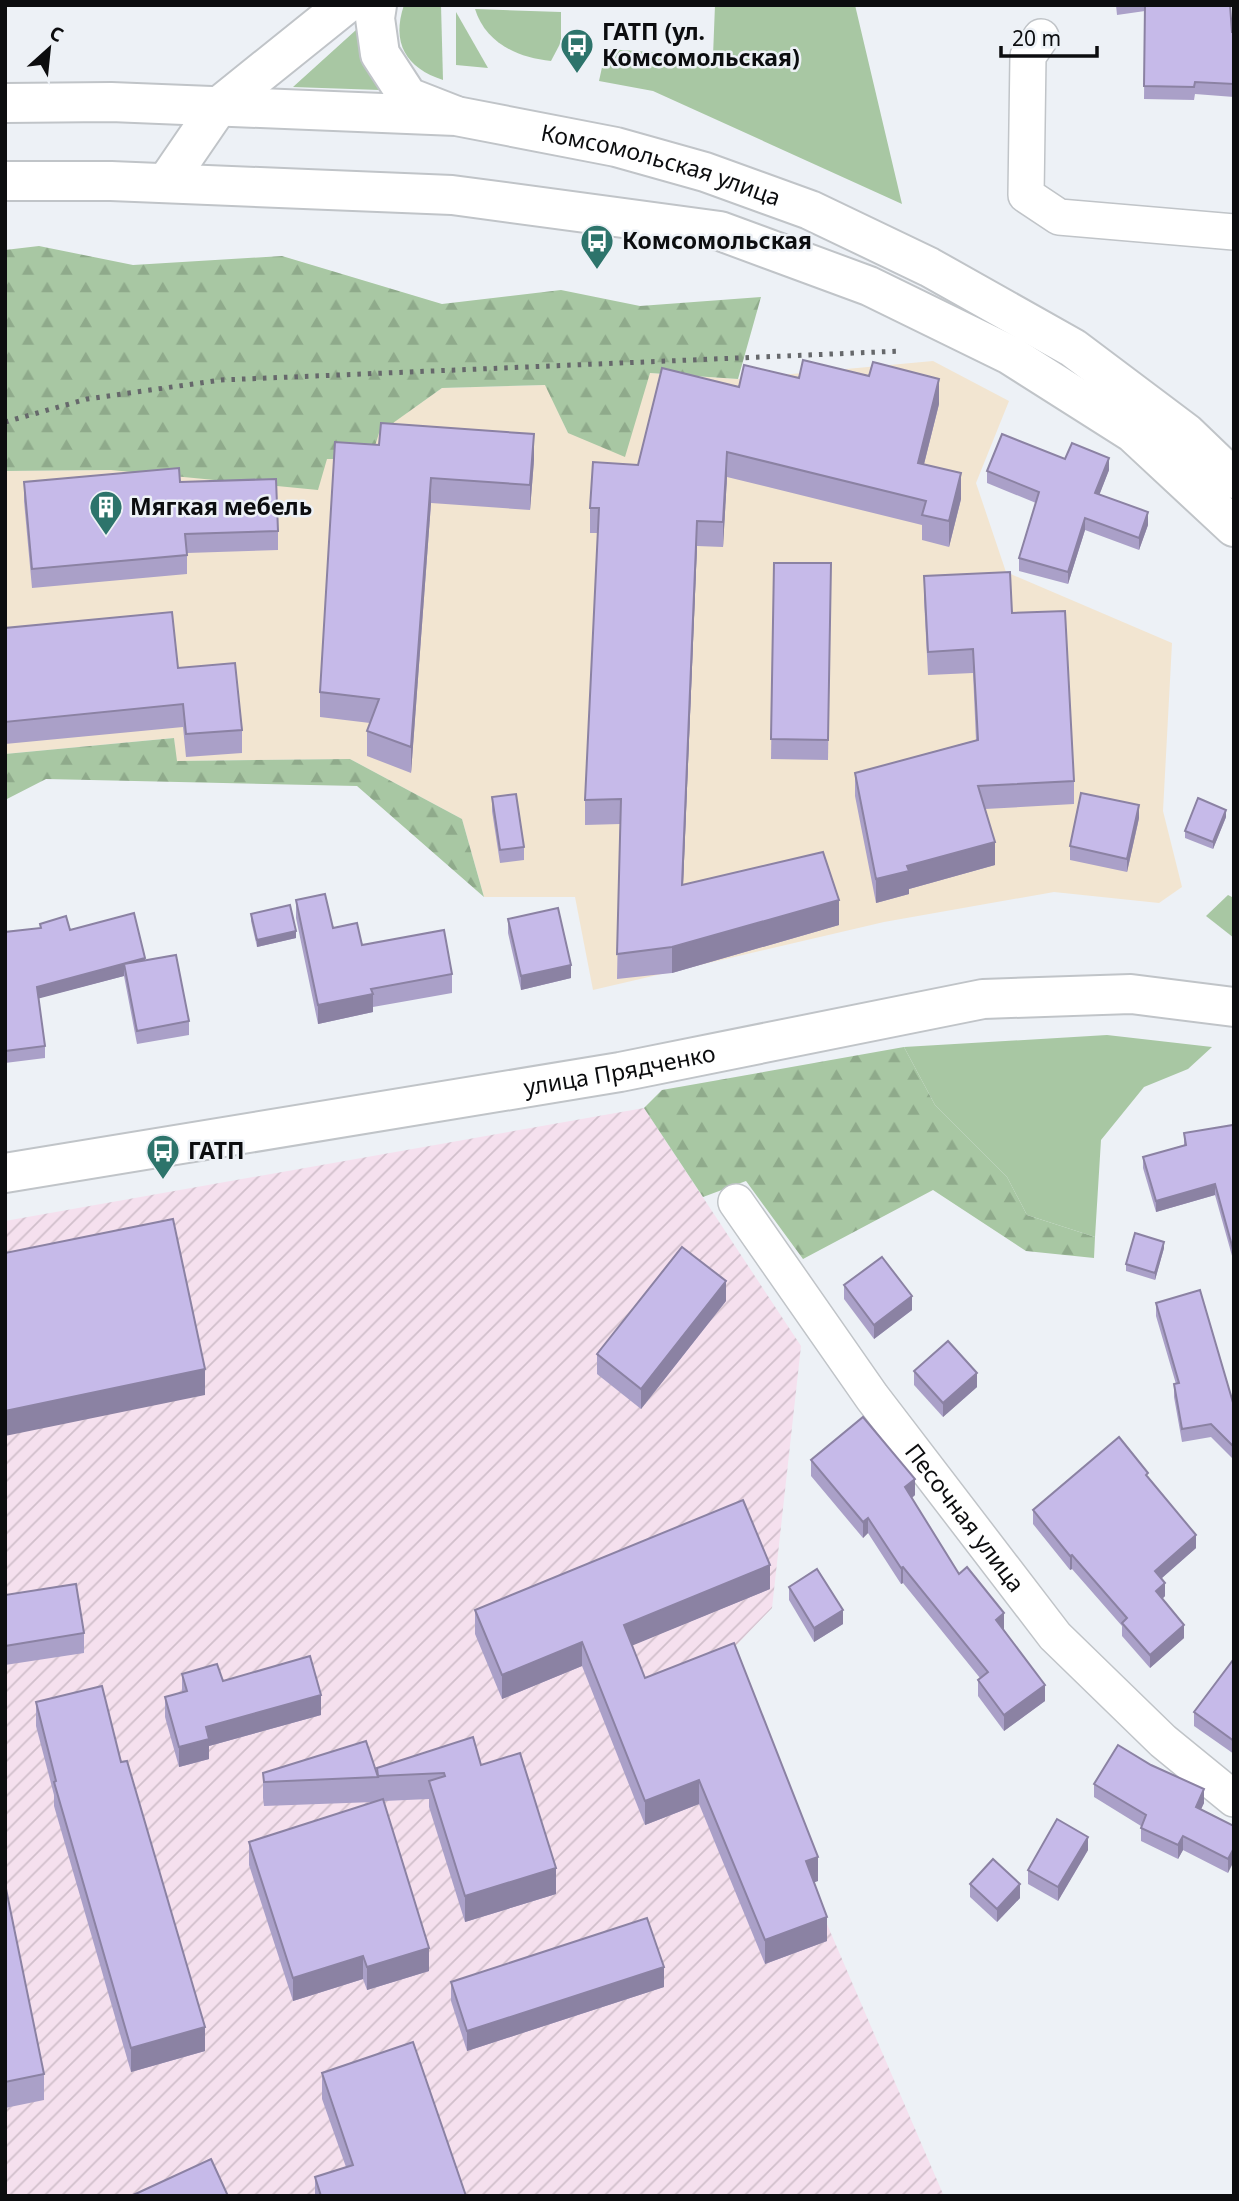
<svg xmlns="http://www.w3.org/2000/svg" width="1239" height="2201" font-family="'Noto Sans',sans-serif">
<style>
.commercial{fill:#f2e5d1}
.industrial{fill:url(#industrial-furrows)}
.green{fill:#a8c7a3}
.forest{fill:url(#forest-firs)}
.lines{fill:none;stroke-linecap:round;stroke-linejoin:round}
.street-casing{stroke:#c0c4c8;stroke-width:38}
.secondary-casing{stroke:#c0c4c8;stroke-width:42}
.primary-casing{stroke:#c0c4c8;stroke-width:42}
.street{stroke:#fff;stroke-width:35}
.secondary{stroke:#fff;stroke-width:38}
.primary{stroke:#fff;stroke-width:38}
.rail{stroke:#66686b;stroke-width:5;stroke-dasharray:3.5 7;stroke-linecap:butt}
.wall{fill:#aaa0c8}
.shaded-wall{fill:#8b82a3}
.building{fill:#c6bae9;stroke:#8b82a3;stroke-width:2}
.labels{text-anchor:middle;stroke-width:5;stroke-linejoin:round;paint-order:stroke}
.poi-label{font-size:23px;font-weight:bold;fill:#0c0d0f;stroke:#edf1f6;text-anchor:start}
.street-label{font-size:23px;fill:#0c0d0f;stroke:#edf1f6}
</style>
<defs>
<pattern id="industrial-furrows" width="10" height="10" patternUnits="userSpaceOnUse" patternTransform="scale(1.75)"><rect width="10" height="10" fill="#f5e0ee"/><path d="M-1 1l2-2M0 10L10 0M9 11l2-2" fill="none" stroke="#d1bfcb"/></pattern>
<pattern id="forest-firs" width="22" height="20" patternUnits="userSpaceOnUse" patternTransform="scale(1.75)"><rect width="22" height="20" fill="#a8c7a3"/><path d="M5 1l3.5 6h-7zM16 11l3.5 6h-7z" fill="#8faa8b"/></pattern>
</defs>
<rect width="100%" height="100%" fill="#edf1f6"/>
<path class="commercial" d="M933 361 1009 401 976 483 1006 572 1172 643 1163 811 1182 887 1159 903 1054 892 884 922 593 990 575 897H484L462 819 350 759 176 761 174 738 5 754V471L111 470 327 459 378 433 442 388 546 385 568 433 650 373 738 379Z"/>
<path class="industrial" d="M644 1108 801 1346 772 1608 716 1666 943 2194 1234 2196H5V1221Z"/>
<g class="green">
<path d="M404 5H441L443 80C406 68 391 43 404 5Z"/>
<path d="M715 5H855L902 204 653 91 599 81 606 49 713 56Z"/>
<path d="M475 9 561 12V42L551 61C517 58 485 42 475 9Z"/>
<path d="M456 12 488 68 456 65Z"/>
<path d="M356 30 363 63 380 90 293 87Z"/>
<path d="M1228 895 1234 898V938L1206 916Z"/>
<path d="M1107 1035 1212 1047 1188 1069 1144 1087 1101 1140 1095 1237 1027 1215 1007 1177 935 1105 904 1047Z"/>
</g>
<g class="forest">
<path d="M39 246 133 265 282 256 442 304 561 290 640 306 761 297 738 379 650 373 625 457 568 433 545 385 442 388 379 433 371 459H327L318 490 111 470 5 471V250Z"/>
<path d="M174 738 177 761 350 759 462 819 484 897 357 786 46 779 5 800V754Z"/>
<path d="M904 1047 935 1105 1007 1177 1027 1215 1095 1237 1094 1258 1026 1251 933 1190 803 1259 746 1181 703 1197 644 1108 662 1090Z"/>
</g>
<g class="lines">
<defs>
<g id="street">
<path d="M1041 37 1028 56 1026 195 1059 217 1234 232"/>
<path id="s1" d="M736 1202 872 1397 1055 1636 1163 1741 1234 1799"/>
</g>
<g id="secondary">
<path d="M377 5 375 18 380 54 408 97 454 115"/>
<path d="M218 107 345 5"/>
</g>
<g id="primary">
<path id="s2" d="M5 103 111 102 456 116 616 147 705 172 810 210 929 267 1073 348 1186 433 1234 479"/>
<path d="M5 181H111L452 195 720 231 869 286 1010 355 1133 433 1234 527"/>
<path d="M166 183 218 107"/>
<path id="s3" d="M5 1173 620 1072 983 999 1131 994 1234 1007"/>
</g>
</defs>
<use href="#street" class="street-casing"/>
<use href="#secondary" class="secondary-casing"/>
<use href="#primary" class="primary-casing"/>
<use href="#street" class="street"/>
<use href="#secondary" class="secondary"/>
<use href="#primary" class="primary"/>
<path class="rail" d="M5 422 87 399 221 380 902 351"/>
</g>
<g class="wall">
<path d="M1116 5H1230L1232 32H1234V97L1195 94 1194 100 1144 99 1145 11 1117 15Z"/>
<path d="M799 378 939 404 924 464 961 499 949 547 922 540V525L727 477 723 547 697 546 683 885 839 925 672 973 617 979 620 824 585 825V800L598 533H590V508L638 465 739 387Z"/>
<path d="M335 442 534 460 530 510 431 503 411 773 367 756V731L370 723 320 717V692Z"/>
<path d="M1065 459 1109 470 1099 495 1148 525 1139 550 1085 530 1068 584 1019 571V558L1036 503 987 483V471Z"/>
<path d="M24 482H180L278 531V550L187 553V574L32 588 24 501Z"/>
<path d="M774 563H831L828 760 771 759Z"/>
<path d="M924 576 1012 613 1074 781V804L985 809 995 865 909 889V894L876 903 855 796V773L976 740 973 673 928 675 924 599Z"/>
<path d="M5 628 178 668 242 730V753L186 757 183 727 5 744Z"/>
<path d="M492 797 524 847V860L500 863 492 811Z"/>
<path d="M1226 817 1213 849 1185 838V831Z"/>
<path d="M1139 818 1127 872 1070 860V846Z"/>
<path d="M296 900 333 928 362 945 452 974V993L373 1007V1012L318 1024 296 918Z"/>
<path d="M251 914 296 938 257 947 251 921Z"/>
<path d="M508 919 571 978 521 990 508 933Z"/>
<path d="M40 924 70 930 145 960 189 1021V1035L137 1044 124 976 38 998 45 1046V1058L5 1063V932L40 928Z"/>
<path d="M1234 1132V1263L1215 1195 1156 1212 1143 1168V1157L1184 1145V1133Z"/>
<path d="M1164 1248 1155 1280 1126 1271V1264Z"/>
<path d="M844 1285 912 1310 874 1339 844 1299Z"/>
<path d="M726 1301 641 1409 597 1374V1354Z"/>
<path d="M1156 1303 1234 1406V1460L1211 1437 1182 1442 1174 1397V1384H1176L1156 1316Z"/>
<path d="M914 1371 977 1387 943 1417 914 1385Z"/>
<path d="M811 1460 915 1495 912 1498 959 1574 1004 1629 1045 1701 1004 1731 978 1696V1680L980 1678 903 1583 901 1584 868 1533 863 1538 811 1476Z"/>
<path d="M1148 1477 1196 1548 1162 1578 1165 1596 1162 1599 1184 1638 1150 1668 1122 1636V1626L1072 1569 1070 1570 1033 1524V1510Z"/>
<path d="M789 1587 843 1624 814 1642 789 1600Z"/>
<path d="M770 1589 632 1645 645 1678 818 1881 814 1882 827 1941 765 1964 699 1804 645 1825 582 1666 502 1699 475 1634V1610Z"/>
<path d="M5 1595 84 1633V1653L5 1665Z"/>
<path d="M1234 1661V1754L1194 1726V1712Z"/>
<path d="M182 1674 223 1681 321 1715 209 1746V1759L179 1767 165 1717V1697L182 1692Z"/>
<path d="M36 1702 121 1762 205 2051 131 2072 54 1806V1795L36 1726Z"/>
<path d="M481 1765 556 1894 465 1922 429 1807V1799L384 1801 429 1971 367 1990 363 1979 293 2001 249 1865V1842L374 1802 264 1806 263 1798V1773H377V1768Z"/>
<path d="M1094 1784 1204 1803 1201 1809 1234 1826 1228 1873 1183 1850 1178 1859 1141 1841V1826L1094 1797Z"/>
<path d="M1088 1850 1058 1901 1028 1884V1870Z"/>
<path d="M5 1884 44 2074V2100L5 2108Z"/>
<path d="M970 1884 1020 1898 997 1922 970 1897Z"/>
<path d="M451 1982 664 1987 467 2051 451 2001Z"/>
<path d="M322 2073 466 2196H315V2177L346 2167 322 2099Z"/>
</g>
<g class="shaded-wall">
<path d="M939 379V404L918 488V463Z"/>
<path d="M534 434V460L530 510V485Z"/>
<path d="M727 452V477L723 547V522Z"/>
<path d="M1109 458V470L1095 506V493Z"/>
<path d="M961 473V499L949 547V521Z"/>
<path d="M431 478V503L411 773V747Z"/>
<path d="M1148 512V525L1139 550V538Z"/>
<path d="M1085 518V530L1068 584V572Z"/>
<path d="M697 521V546L682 910V885Z"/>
<path d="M1139 805V818L1127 872V859Z"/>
<path d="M1226 810V817L1213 849V842Z"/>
<path d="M995 842V865L909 889V894L876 903V879L907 866Z"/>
<path d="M839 900V925L672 973V947Z"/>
<path d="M296 931V938L257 947V940Z"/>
<path d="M145 958V970L124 964V976L37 999V987Z"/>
<path d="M571 965V978L521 990V976Z"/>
<path d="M373 994V1012L318 1024V1005Z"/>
<path d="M1215 1184V1195L1156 1212V1201Z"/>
<path d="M1164 1242V1248L1155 1280V1273Z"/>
<path d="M726 1281V1301L641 1409V1389Z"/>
<path d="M912 1296V1310L874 1339V1325Z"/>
<path d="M205 1369V1395L5 1436V1411Z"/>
<path d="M977 1373V1387L943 1417V1403Z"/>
<path d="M915 1479V1495L905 1503V1487Z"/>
<path d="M868 1518V1533L863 1538V1522Z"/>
<path d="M1196 1535V1548L1155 1584V1571Z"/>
<path d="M1072 1555V1569L1070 1570V1556Z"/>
<path d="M770 1565V1589L624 1649V1625Z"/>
<path d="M903 1567V1583L901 1584V1568Z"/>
<path d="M1165 1583V1596L1156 1605V1591Z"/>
<path d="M843 1610V1624L814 1642V1628Z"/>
<path d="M1004 1613V1629L996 1635V1620Z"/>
<path d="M1184 1625V1638L1150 1668V1655Z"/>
<path d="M582 1642V1666L502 1699V1675Z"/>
<path d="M1045 1685V1701L1004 1731V1715Z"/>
<path d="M321 1695V1715L209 1746V1759L179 1767V1747L206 1727Z"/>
<path d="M699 1780V1804L645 1825V1801Z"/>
<path d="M1204 1789V1803L1196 1820V1807Z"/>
<path d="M1183 1836V1850L1178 1859V1845Z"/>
<path d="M1088 1837V1850L1058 1901V1887Z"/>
<path d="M1234 1848V1861L1228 1873V1859Z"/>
<path d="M818 1857V1881L806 1885V1861Z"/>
<path d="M556 1868V1894L465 1922V1896Z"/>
<path d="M1020 1884V1898L997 1922V1909Z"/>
<path d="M827 1917V1941L765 1964V1940Z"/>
<path d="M429 1948V1971L367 1990V1967Z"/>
<path d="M363 1956V1979L293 2001V1978Z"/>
<path d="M664 1967V1987L467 2051V2031Z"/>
<path d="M205 2027V2051L131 2072V2048Z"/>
</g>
<g class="building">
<path d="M1145 5H1230L1232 32H1234V84L1195 82 1194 87 1144 86Z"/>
<path d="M803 360 869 376 873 362 939 379 918 463 961 473 949 521 922 515 926 501 727 452 723 522 697 521 682 885 823 852 839 900 672 947 617 954 621 799 585 800 599 508H590L593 462 638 465 662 368 739 387 744 365 799 378Z"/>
<path d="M381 423 534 434 530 485 431 478 411 747 367 731 379 699 320 692 335 442 379 445Z"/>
<path d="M1002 434 1065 459 1072 443 1109 458 1095 493 1148 512 1139 538 1085 518 1068 572 1019 558 1039 492 987 471Z"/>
<path d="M179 468 180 482 276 479 278 531 185 534 187 555 32 569 24 482Z"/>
<path d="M774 563H831L828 740 771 739Z"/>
<path d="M1010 572 1012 613 1065 611 1074 781 978 786 995 842 907 866 909 871 876 879 855 773 978 740 973 649 928 652 924 576Z"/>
<path d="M172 612 178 668 235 663 242 730 186 734 183 704 5 722V628Z"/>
<path d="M1081 793 1139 805 1127 859 1070 846Z"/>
<path d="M516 794 524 847 500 850 492 797Z"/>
<path d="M1198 798 1226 810 1213 842 1185 831Z"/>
<path d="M325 894 333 928 357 923 362 945 444 930 452 974 371 989 373 994 318 1005 296 900Z"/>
<path d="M290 905 296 931 257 940 251 914Z"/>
<path d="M558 908 571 965 521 976 508 919Z"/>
<path d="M134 913 145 958 37 987 45 1046 5 1051V932L41 928 40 924 66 916 70 930Z"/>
<path d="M176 955 189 1021 137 1031 124 964Z"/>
<path d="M1233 1125 1234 1132V1253L1215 1184 1156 1201 1143 1157 1186 1145 1184 1133Z"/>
<path d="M173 1219 205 1369 5 1411V1253Z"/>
<path d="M1135 1233 1164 1242 1155 1273 1126 1264Z"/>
<path d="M682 1247 726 1281 641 1389 597 1354Z"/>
<path d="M882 1257 912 1296 874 1325 844 1285Z"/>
<path d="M1200 1290 1234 1406V1447L1211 1424 1182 1429 1174 1384 1179 1383 1156 1303Z"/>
<path d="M948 1341 977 1373 943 1403 914 1371Z"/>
<path d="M863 1417 915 1479 905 1487 959 1574 967 1567 1004 1613 996 1620 1045 1685 1004 1715 978 1680 988 1672 903 1567 901 1568 868 1518 863 1522 811 1460Z"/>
<path d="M1119 1437 1148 1473 1146 1475 1196 1535 1155 1571 1165 1583 1156 1591 1184 1625 1150 1655 1122 1623 1127 1618 1072 1555 1070 1556 1033 1510Z"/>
<path d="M743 1500 770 1565 624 1625 645 1678 734 1643 818 1857 806 1861 827 1917 765 1940 699 1780 645 1801 582 1642 502 1675 475 1610Z"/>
<path d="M817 1569 843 1610 814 1628 789 1587Z"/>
<path d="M76 1584 84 1633 5 1646V1595Z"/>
<path d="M310 1656 321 1695 206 1727 209 1739 179 1747 165 1697 187 1691 182 1674 217 1664 223 1681Z"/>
<path d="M1233 1660 1234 1661V1741L1194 1712Z"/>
<path d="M102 1686 121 1762 127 1761 205 2027 131 2048 54 1782 56 1781 36 1702Z"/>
<path d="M473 1737 481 1765 520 1753 556 1868 465 1896 429 1781 445 1776 444 1773 378 1776 377 1768Z"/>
<path d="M366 1741 378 1777 264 1782 263 1773Z"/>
<path d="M1118 1745 1151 1765 1204 1789 1196 1807 1234 1826V1848L1228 1859 1183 1836 1178 1845 1141 1828 1146 1815 1094 1784Z"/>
<path d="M383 1799 429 1948 367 1967 363 1956 293 1978 249 1842Z"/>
<path d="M1057 1819 1088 1837 1058 1887 1028 1870Z"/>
<path d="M993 1859 1020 1884 997 1909 970 1884Z"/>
<path d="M5 1884 44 2074 5 2082Z"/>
<path d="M647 1918 664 1967 467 2031 451 1982Z"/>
<path d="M413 2042 466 2196H321L315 2177 353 2165 322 2073Z"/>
<path d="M211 2159 228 2196H131Z"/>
</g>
<defs>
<symbol id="bus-pin" viewBox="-11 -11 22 30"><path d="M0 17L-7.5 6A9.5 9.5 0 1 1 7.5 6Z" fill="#2d746b" stroke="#edf1f6"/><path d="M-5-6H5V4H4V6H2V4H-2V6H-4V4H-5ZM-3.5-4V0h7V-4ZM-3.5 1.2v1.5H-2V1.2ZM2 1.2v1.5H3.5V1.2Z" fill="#fff"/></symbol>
<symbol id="building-pin" viewBox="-11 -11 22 30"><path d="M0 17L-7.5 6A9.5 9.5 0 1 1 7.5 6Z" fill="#2d746b" stroke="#edf1f6"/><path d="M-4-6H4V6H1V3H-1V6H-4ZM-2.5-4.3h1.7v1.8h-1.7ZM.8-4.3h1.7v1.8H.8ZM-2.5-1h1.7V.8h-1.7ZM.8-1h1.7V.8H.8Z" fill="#fff"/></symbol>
</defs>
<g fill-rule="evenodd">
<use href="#bus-pin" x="558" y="26" width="38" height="52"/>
<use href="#bus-pin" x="578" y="222" width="38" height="52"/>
<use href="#building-pin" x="87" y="488" width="38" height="52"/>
<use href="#bus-pin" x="144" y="1132" width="38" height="52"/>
</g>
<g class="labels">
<g class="poi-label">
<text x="602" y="40">ГАТП (ул.<tspan x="602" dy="26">Комсомольская)</tspan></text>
<text x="622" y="249">Комсомольская</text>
<text x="130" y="515">Мягкая мебель</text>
<text x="188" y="1159">ГАТП</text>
</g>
<g class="street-label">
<text dy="8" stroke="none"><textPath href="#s2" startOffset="662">Комсомольская улица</textPath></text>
<text dy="8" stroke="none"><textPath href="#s3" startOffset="623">улица Прядченко</textPath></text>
<text dy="8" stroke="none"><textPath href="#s1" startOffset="390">Песочная улица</textPath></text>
</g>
</g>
<rect width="1239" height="2201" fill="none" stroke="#0c0d0f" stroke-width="14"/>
<g transform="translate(49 49) rotate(27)" stroke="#edf1f6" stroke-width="5" paint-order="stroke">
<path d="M0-5L12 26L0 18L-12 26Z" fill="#0c0d0f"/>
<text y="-10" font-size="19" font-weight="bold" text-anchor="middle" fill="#0c0d0f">С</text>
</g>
<path d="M1001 46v10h96v-10" fill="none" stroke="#0c0d0f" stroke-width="3.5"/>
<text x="1012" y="46" font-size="21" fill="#0c0d0f" stroke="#edf1f6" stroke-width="5" paint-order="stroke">20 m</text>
</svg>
